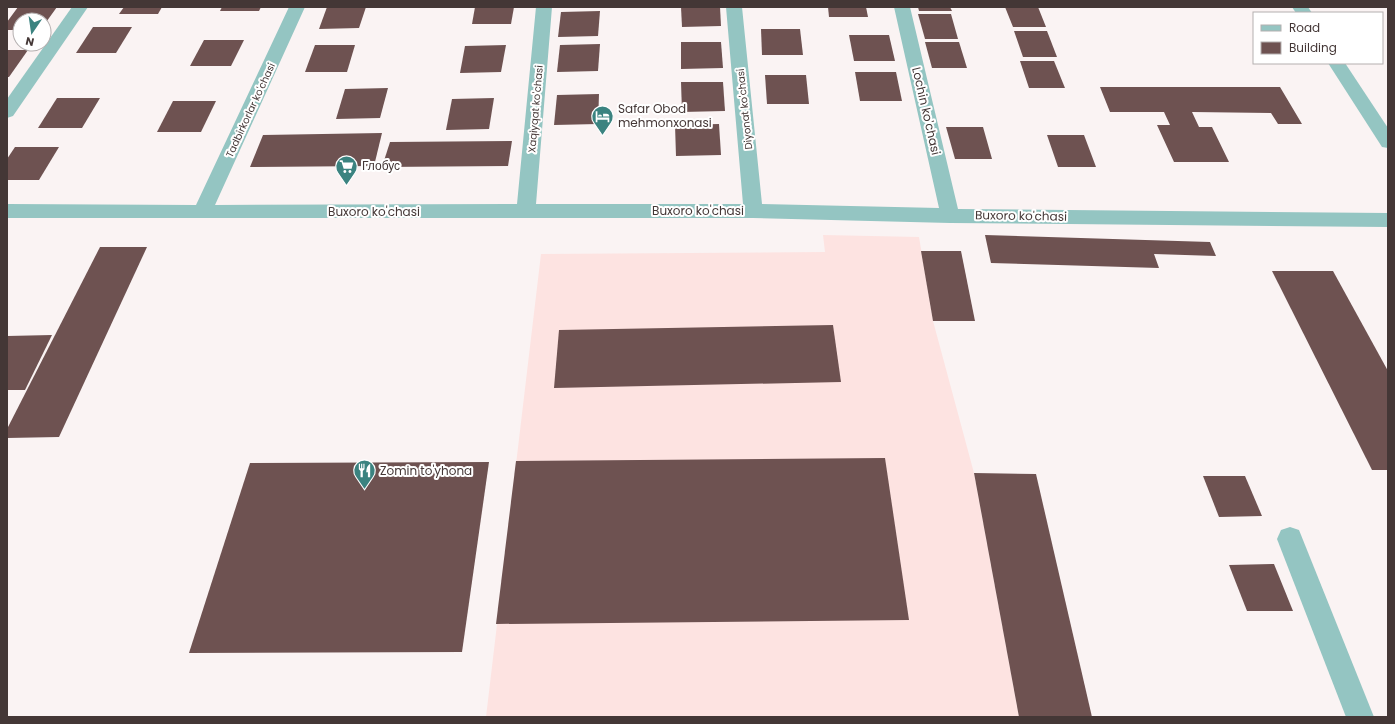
<svg xmlns="http://www.w3.org/2000/svg" width="1395" height="724" font-family="Poppins,sans-serif">
<style>
.built{fill:#fde3e1}
.building{fill:#6e5251}
.lines{fill:none;stroke-linecap:round;stroke-linejoin:round}
.street{fill:#94c5c2;fill-rule:evenodd}
.labels{text-anchor:middle;stroke-width:4;stroke-linejoin:round;paint-order:stroke}
.far-street-label{font-size:10px;fill:#443736;stroke:#fff}
.poi-label{font-size:12px;fill:#443736;stroke:#fff;text-anchor:start}
.street-label{font-size:12px;fill:#443736;stroke:#fff}
</style>
<rect width="100%" height="100%" fill="#faf3f3"/>
<path class="built" d="M823 235 919 237 933 321 974 473 1019 717H486L541 254 825 252Z"/>
<g class="building">
<path d="M18 7H57L44 25V20H20V30H7V22Z"/>
<path d="M124 7H162L158 14H119Z"/>
<path d="M222 7H261L259 11H220Z"/>
<path d="M327 7H366L359 28 319 29Z"/>
<path d="M475 7H514L511 24H472Z"/>
<path d="M681 7H720L721 26 682 27Z"/>
<path d="M828 7H866L868 17H829Z"/>
<path d="M918 7H950L952 11H919Z"/>
<path d="M1005 7H1038L1046 27H1013Z"/>
<path d="M600 11 598 36 558 37 561 12Z"/>
<path d="M918 14H951L958 39H925Z"/>
<path d="M93 27H132L116 53H76Z"/>
<path d="M761 29H800L803 55H762Z"/>
<path d="M1014 31H1047L1057 57H1023Z"/>
<path d="M849 35H889L895 61H854Z"/>
<path d="M204 40H244L231 66H190Z"/>
<path d="M681 42H721L723 68 681 69Z"/>
<path d="M925 42H959L967 68H932Z"/>
<path d="M600 44 598 71 557 72 560 45Z"/>
<path d="M315 45H355L347 72H305Z"/>
<path d="M506 45 501 72 460 73 465 46Z"/>
<path d="M7 50H28L9 77H7Z"/>
<path d="M1020 61H1054L1065 88H1029Z"/>
<path d="M855 72H896L902 101H860Z"/>
<path d="M765 75H806L809 104H767Z"/>
<path d="M681 82H723L725 111 682 112Z"/>
<path d="M1100 87H1280L1302 124H1278L1271 113 1192 112 1199 127H1212L1229 162H1174L1157 125H1170L1164 112H1110Z"/>
<path d="M388 88 380 118 336 119 345 89Z"/>
<path d="M599 94 598 124 554 125 557 95Z"/>
<path d="M57 98H100L82 128H38Z"/>
<path d="M494 98 489 129 446 130 452 99Z"/>
<path d="M173 101H216L201 132H157Z"/>
<path d="M719 124 721 155 676 156 675 125Z"/>
<path d="M946 127H983L992 159H955Z"/>
<path d="M382 133 374 166 250 167 263 135Z"/>
<path d="M1047 135H1084L1096 167H1058Z"/>
<path d="M512 141 508 166 382 167 390 142Z"/>
<path d="M15 147H59L39 180H7V159Z"/>
<path d="M985 235 1210 242 1216 256 1154 254 1159 268 991 263Z"/>
<path d="M100 247H147L59 437 7 438V429Z"/>
<path d="M921 251H961L975 321H933Z"/>
<path d="M1272 271H1333L1388 371V470H1372Z"/>
<path d="M833 325 841 382 554 388 559 330Z"/>
<path d="M52 335 25 390H7V336Z"/>
<path d="M885 458 909 620 496 624 516 461Z"/>
<path d="M489 462 462 652 189 653 250 463Z"/>
<path d="M974 473 1036 474 1092 717H1019Z"/>
<path d="M1203 476H1245L1262 516 1219 517Z"/>
<path d="M1274 564 1293 611H1247L1229 565Z"/>
</g>
<g class="lines">
<g class="street">
<path d="M72 7H88L13 116 7 118V99Z"/>
<path d="M289 7H305L215 205 517 204 536 7H552L536 204H743L726 7H742L762 204 939 208 894 7H910L958 209 1388 213V227L950 223 753 218H7V204L196 205Z"/>
<path d="M1292 7H1308L1312 13H1296Z"/>
<path d="M1328 63H1345L1388 128V148L1382 147Z"/>
<path d="M1290 527 1299 530 1374 717H1346L1277 539 1281 530Z"/>
</g>
</g>
<defs>
<symbol id="hotel-pin" viewBox="-11 -11 22 30"><path d="M0 17L-7.5 6A9.5 9.5 0 1 1 7.5 6Z" fill="#3b8380" stroke="#fff"/><path d="M-6-4.5h1.5V1H6V5H4.5V3h-9V5H-6ZM-4 0a1.8 1.8 0 1 1 3.6 0ZM.5 0V-2.5h3Q6-2.5 6 0Z" fill="#fff"/></symbol>
<symbol id="supermarket-pin" viewBox="-11 -11 22 30"><path d="M0 17L-7.5 6A9.5 9.5 0 1 1 7.5 6Z" fill="#3b8380" stroke="#fff"/><path d="M-6-5.5h2.5l.6 2H6L4.5 2H-2.5L-4.4-4H-6ZM-1.5 3.2a1.3 1.3 0 1 0 .1 0ZM3 3.2a1.3 1.3 0 1 0 .1 0Z" fill="#fff"/></symbol>
<symbol id="restaurant-pin" viewBox="-11 -11 22 30"><path d="M0 17L-7.5 6A9.5 9.5 0 1 1 7.5 6Z" fill="#3b8380" stroke="#fff"/><path d="M-5-6h1v4h1v-4h1v4h1v-4h1v5L-1.5 .5V6h-2V.5L-5-1ZM5-6V6H3V1.5H1.5Q1.5-4 5-6Z" fill="#fff"/></symbol>
</defs>
<g fill-rule="evenodd">
<use href="#hotel-pin" x="590" y="104" width="25" height="34"/>
<use href="#supermarket-pin" x="334" y="154" width="25" height="34"/>
<use href="#restaurant-pin" x="352" y="458" width="25" height="34"/>
</g>
<g class="labels">
<g class="far-street-label">
<text transform="translate(535 109) rotate(-85)" y="4">Xaqiyqat ko'chasi</text>
<text transform="translate(744 109) rotate(-96)" y="4">Diyonat ko'chasi</text>
<text transform="translate(250 110) rotate(-65)" y="4">Tadbirkorlar ko'chasi</text>
</g>
<g class="poi-label">
<text x="618" y="113">Safar Obod<tspan x="618" dy="14">mehmonxonasi</tspan></text>
<text x="362" y="170">Глобус</text>
<text x="380" y="475">Zomin to'yhona</text>
</g>
<g class="street-label">
<text transform="translate(926 111) rotate(77)" y="4">Lochin ko'chasi</text>
<text x="698" y="215">Buxoro ko'chasi</text>
<text x="374" y="216">Buxoro ko'chasi</text>
<text transform="translate(1021 216) rotate(1)" y="4">Buxoro ko'chasi</text>
</g>
</g>
<rect width="1395" height="724" fill="none" stroke="#443736" stroke-width="16"/>
<rect x="1253" y="12" width="130" height="52" fill="#ffffff" stroke="#b4afaf"/>
<rect x="1261" y="25" width="20" height="6" fill="#94c5c2" stroke="#b4afaf"/>
<text x="1289" y="32" font-size="12" fill="#443736">Road</text>
<rect x="1261" y="42" width="20" height="12" fill="#6e5251" stroke="#b4afaf"/>
<text x="1289" y="52" font-size="12" fill="#443736">Building</text>
<g transform="translate(32 32) rotate(193)"><circle r="19" fill="#ffffff" stroke="#b4afaf"/>
<path d="M0-3L7 15L0 10L-7 15Z" fill="#3b8380"/>
<text y="-6" font-size="11" font-weight="bold" text-anchor="middle" fill="#443736">N</text>
</g>
</svg>
